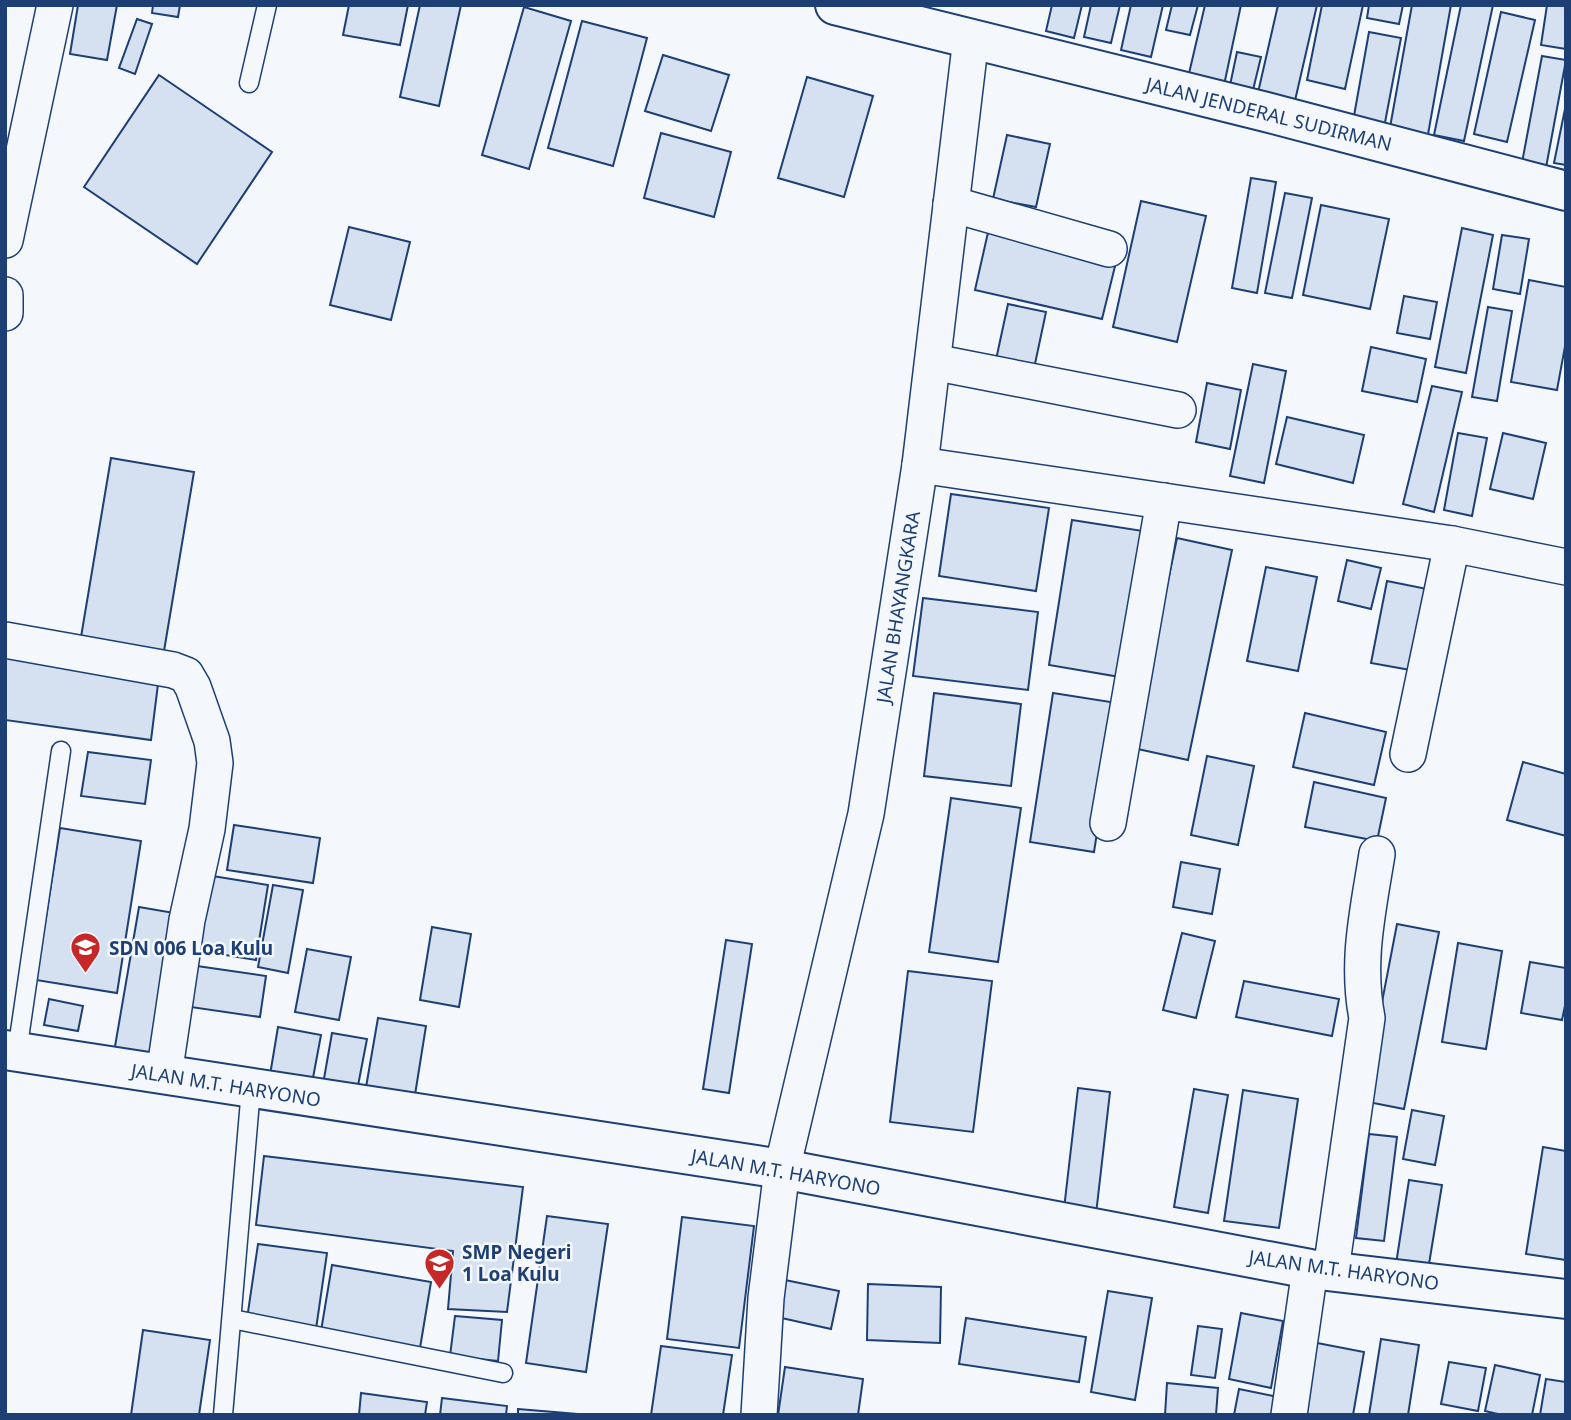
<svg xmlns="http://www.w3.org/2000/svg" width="1571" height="1420" font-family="'Noto Sans',sans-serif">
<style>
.building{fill:#d5e0f0;stroke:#1d3f73;stroke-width:2}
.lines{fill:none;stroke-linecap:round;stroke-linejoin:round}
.service-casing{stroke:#1d3f73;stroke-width:21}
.minor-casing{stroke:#1d3f73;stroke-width:38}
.tertiary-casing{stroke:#1d3f73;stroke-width:42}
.trunk-casing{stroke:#1d3f73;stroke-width:42}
.service{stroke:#f4f7fb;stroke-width:18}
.minor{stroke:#f4f7fb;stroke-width:35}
.tertiary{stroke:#f4f7fb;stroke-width:38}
.trunk{stroke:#f4f7fb;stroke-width:38}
.labels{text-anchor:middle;stroke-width:5;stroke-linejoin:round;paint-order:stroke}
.street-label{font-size:19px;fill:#1d3f73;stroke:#f4f7fb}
.poi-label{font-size:19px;font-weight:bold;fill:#1d3f73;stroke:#f4f7fb;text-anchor:start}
</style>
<rect width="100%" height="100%" fill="#f4f7fb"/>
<g class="building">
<path d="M78 5H117L107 60 70 54Z"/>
<path d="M153 5H180L178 17 152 13Z"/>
<path d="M349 5H408L400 45 343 35Z"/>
<path d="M420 5H461L439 106 400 97Z"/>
<path d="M1052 5H1082L1074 38 1046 31Z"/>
<path d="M1091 5H1120L1111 43 1084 37Z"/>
<path d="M1131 5H1163L1151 57 1121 50Z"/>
<path d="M1172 5H1198L1190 35 1166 30Z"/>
<path d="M1205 5H1241L1223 90 1187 82Z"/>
<path d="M1278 5H1317L1294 105 1257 97Z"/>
<path d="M1322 5H1363L1345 89 1307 80Z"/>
<path d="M1369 5H1403L1399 24 1367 18Z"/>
<path d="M1412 5H1451L1427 140 1389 133Z"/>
<path d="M1461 5H1493L1464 141 1434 135Z"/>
<path d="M1547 5H1566V49L1541 45Z"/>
<path d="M524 7 571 21 529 169 482 155Z"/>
<path d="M1501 12 1535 20 1507 142 1474 134Z"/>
<path d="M137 19 152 24 135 74 119 68Z"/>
<path d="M582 21 647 38 613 166 548 148Z"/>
<path d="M1369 32 1401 38 1383 133 1352 127Z"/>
<path d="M1237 52 1261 57 1252 94 1229 90Z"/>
<path d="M663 55 729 75 711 131 645 111Z"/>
<path d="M1542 56 1566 60 1545 173 1521 168Z"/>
<path d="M159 75 272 152 197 264 84 187Z"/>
<path d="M807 77 873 96 844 197 778 178Z"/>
<path d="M1566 104V165L1554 163Z"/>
<path d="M661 133 731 152 714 217 644 198Z"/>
<path d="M1007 135 1050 144 1036 207 993 199Z"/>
<path d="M1251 178 1276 182 1257 293 1232 288Z"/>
<path d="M1285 193 1312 198 1292 298 1265 293Z"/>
<path d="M1141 201 1206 216 1177 342 1113 327Z"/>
<path d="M1321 205 1389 219 1370 309 1303 295Z"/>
<path d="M349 227 410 242 391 320 330 305Z"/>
<path d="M989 228 1117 258 1102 319 975 290Z"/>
<path d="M1462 228 1493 235 1466 373 1435 367Z"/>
<path d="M1502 235 1529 239 1520 294 1493 289Z"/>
<path d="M1529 280 1566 287V341L1557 390 1511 382Z"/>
<path d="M1404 296 1437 302 1430 339 1397 333Z"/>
<path d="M1008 304 1046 312 1032 378 994 369Z"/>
<path d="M1488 307 1512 311 1497 401 1472 397Z"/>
<path d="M1371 347 1426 359 1417 402 1362 391Z"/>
<path d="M1253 364 1286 371 1264 483 1230 476Z"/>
<path d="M1207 383 1241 390 1230 449 1196 442Z"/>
<path d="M1432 386 1462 392 1434 512 1403 504Z"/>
<path d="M1287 417 1364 435 1353 483 1276 464Z"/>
<path d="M1458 433 1487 438 1472 516 1444 510Z"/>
<path d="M1503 433 1546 443 1533 499 1490 489Z"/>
<path d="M111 458 194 472 162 663 79 649Z"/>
<path d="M951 494 1049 508 1036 591 939 576Z"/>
<path d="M1072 520 1143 531 1120 677 1049 665Z"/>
<path d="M1177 538 1232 550 1188 760 1133 748Z"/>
<path d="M1347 560 1381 568 1371 609 1338 601Z"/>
<path d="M1266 567 1317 577 1298 671 1247 661Z"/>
<path d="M1387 581 1432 590 1416 671 1371 663Z"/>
<path d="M923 598 1038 612 1028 690 913 676Z"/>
<path d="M5 655 159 676 151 740 5 720Z"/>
<path d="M934 693 1021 704 1011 786 924 776Z"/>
<path d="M1053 693 1117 703 1094 852 1030 842Z"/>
<path d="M1305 713 1386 732 1374 785 1293 767Z"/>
<path d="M88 752 151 760 145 804 81 796Z"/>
<path d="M1207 756 1254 766 1238 845 1191 835Z"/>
<path d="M1523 762 1566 774V836L1507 820Z"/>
<path d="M1314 782 1386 798 1377 841 1305 827Z"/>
<path d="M951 798 1021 808 998 962 929 952Z"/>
<path d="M234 825 320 838 313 883 227 870Z"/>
<path d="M60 828 141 841 117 993 36 980Z"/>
<path d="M1181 862 1220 869 1212 914 1173 907Z"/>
<path d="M200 874 268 885 256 960 188 949Z"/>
<path d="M273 885 303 890 288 973 258 967Z"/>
<path d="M139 907 180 914 155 1065 113 1058Z"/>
<path d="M1397 924 1439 932 1404 1109 1363 1101Z"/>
<path d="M432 927 471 934 459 1007 420 1000Z"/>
<path d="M1182 933 1215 941 1196 1018 1163 1010Z"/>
<path d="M726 940 752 944 729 1093 703 1089Z"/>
<path d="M1458 943 1502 951 1486 1049 1442 1042Z"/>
<path d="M307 949 351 957 339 1020 295 1012Z"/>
<path d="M1530 962 1566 968V1001L1562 1020 1521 1013Z"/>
<path d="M183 964 266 976 260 1017 177 1005Z"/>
<path d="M908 971 992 981 973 1132 890 1122Z"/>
<path d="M1244 981 1339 999 1332 1036 1236 1017Z"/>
<path d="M49 999 83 1006 78 1031 44 1025Z"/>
<path d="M378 1018 426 1026 414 1101 365 1093Z"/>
<path d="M278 1027 321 1035 310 1094 268 1087Z"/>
<path d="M332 1033 367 1039 356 1096 322 1090Z"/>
<path d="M1078 1088 1110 1092 1096 1214 1064 1209Z"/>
<path d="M1194 1089 1228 1095 1208 1213 1174 1207Z"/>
<path d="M1243 1090 1298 1099 1279 1228 1224 1221Z"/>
<path d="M1412 1110 1444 1116 1435 1165 1403 1159Z"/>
<path d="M1369 1134 1397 1137 1384 1241 1356 1238Z"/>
<path d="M1543 1147 1566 1151V1260L1526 1254Z"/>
<path d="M264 1156 523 1187 507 1312 448 1309 453 1251 256 1225Z"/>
<path d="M1409 1180 1442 1185 1428 1270 1396 1264Z"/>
<path d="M547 1216 608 1224 586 1372 526 1363Z"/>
<path d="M682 1217 754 1226 739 1348 667 1339Z"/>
<path d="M258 1244 327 1253 316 1329 247 1319Z"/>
<path d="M332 1265 431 1282 420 1348 321 1331Z"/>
<path d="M785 1280 839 1291 831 1329 777 1317Z"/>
<path d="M868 1284 941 1287 940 1343 867 1340Z"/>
<path d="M1108 1291 1152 1298 1135 1400 1091 1392Z"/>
<path d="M1241 1313 1283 1321 1271 1388 1229 1379Z"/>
<path d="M455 1316 502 1320 498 1361 450 1356Z"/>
<path d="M966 1318 1086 1337 1079 1382 959 1364Z"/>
<path d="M1198 1326 1222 1329 1215 1378 1191 1375Z"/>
<path d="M143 1330 210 1340 199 1415H131Z"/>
<path d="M1381 1339 1419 1345 1408 1415H1369Z"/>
<path d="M1312 1342 1364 1352 1353 1415H1299Z"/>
<path d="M661 1346 732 1355 723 1415H651Z"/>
<path d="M1449 1362 1486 1368 1478 1411 1441 1404Z"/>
<path d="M1495 1365 1540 1375 1532 1415H1502L1485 1411Z"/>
<path d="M785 1367 863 1379 858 1415H778Z"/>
<path d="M1546 1379 1566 1382V1415H1540Z"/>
<path d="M1167 1383 1218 1388 1216 1415H1165Z"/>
<path d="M1239 1389 1278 1397 1274 1415H1234Z"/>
<path d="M361 1393 427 1402 425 1415H359Z"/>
<path d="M442 1398 507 1406 506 1415H440Z"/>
<path d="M518 1409 577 1414V1415H518Z"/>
</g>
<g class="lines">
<defs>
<g id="service">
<path d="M249 83 267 5"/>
<path d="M17 1052 61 751"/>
<path d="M232 1319 503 1373"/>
<path d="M223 1415 251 1089"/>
</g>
<g id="minor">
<path d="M951 204 1109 249"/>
<path d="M5 240 55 5"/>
<path d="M5 295V313"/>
<path d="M933 362 1178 410"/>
<path d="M920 465 1452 544 1566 567"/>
<path d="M5 640 173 670 186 675 193 687 212 741 215 763 207 829 187 920 164 1075"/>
<path d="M1408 754 1452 544"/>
<path d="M1108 823 1164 501"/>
<path d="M1331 1270 1367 1018C1356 961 1368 911 1377 854"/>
<path d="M759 1415 766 1298 782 1169 866 814 920 465 971 38"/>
<path d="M1289 1415 1310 1269"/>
</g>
<path id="tertiary" d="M5 1050 782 1169 1310 1269 1566 1299"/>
<path id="trunk" d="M835 5 1266 112 1566 191"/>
</defs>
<use href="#service" class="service-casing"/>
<use href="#minor" class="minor-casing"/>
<use href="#tertiary" class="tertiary-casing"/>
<use href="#trunk" class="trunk-casing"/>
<use href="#service" class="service"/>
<use href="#minor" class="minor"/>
<use href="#tertiary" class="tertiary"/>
<use href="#trunk" class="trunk"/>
</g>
<defs>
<symbol id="school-pin" viewBox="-11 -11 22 30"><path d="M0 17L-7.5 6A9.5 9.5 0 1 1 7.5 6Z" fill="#c62828" stroke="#f4f7fb"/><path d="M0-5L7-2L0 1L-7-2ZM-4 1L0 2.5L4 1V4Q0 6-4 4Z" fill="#fff"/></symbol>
</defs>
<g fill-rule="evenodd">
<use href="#school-pin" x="68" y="930" width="35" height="47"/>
<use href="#school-pin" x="422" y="1246" width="35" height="47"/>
</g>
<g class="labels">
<g class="street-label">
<text transform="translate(1269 114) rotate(14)" y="7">JALAN JENDERAL SUDIRMAN</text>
<text transform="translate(898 607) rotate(-81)" y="7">JALAN BHAYANGKARA</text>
<text transform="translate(226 1085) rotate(9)" y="7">JALAN M.T. HARYONO</text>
<text transform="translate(786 1172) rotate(10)" y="7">JALAN M.T. HARYONO</text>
<text transform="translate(1344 1270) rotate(8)" y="7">JALAN M.T. HARYONO</text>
</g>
<g class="poi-label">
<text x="109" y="955">SDN 006 Loa Kulu</text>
<text x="462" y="1259">SMP Negeri<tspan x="462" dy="22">1 Loa Kulu</tspan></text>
</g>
</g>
<rect width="1571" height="1420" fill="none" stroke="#1d3f73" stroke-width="14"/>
</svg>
